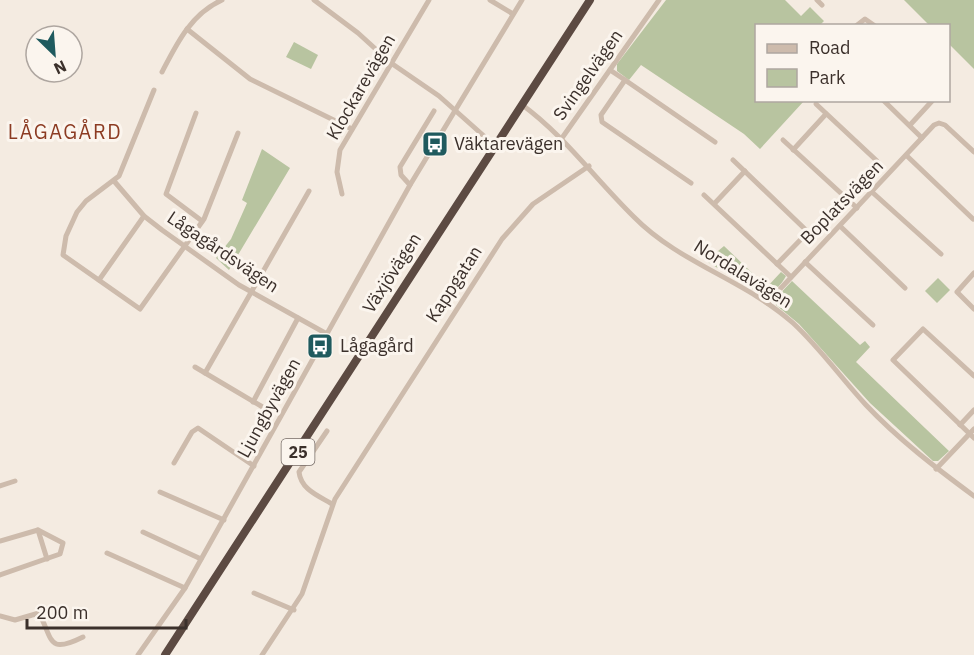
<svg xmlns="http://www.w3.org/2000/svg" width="974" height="655" font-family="'IBM Plex Sans',sans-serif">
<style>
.green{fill:#b8c4a0}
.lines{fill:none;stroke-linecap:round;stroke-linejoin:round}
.minor{stroke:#cdbbac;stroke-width:5}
.highway{stroke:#5c4a42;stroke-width:8}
.labels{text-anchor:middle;stroke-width:6;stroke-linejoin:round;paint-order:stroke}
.shield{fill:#fbf5ee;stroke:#756b66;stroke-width:1.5}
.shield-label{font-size:16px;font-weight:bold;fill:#3b302b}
.street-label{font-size:18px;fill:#3b302b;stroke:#fbf5ee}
.poi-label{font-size:18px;fill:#3b302b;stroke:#fbf5ee;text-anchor:start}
.neighbourhood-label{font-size:20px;letter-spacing:1.5px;fill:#8c3b22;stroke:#fbf5ee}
</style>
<rect width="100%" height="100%" fill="#f4ebe1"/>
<g class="green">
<path d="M666 0H785L801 16 810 7 824 21 820 25 756 26V100L804 101 760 149 744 134 641 65 629 80 617 71V64Z"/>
<path d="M904 0H974V69L949 44 948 26 929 25Z"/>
<path d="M294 42 318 55 311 69 286 57Z"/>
<path d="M262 149 290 168 229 270 216 258 231 239 247 203 242 200Z"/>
<path d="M724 246 767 287 781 272 786 276C782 284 773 294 764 296L706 261Z"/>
<path d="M938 278 950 290 937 303 925 291Z"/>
<path d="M792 281 860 345 865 341 870 347 856 362 949 451 938 461H933L870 403 799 324 776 305 775 299Z"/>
</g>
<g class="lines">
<g class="minor">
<path d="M314 0 358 33 391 63 439 96 494 145"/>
<path d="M490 0 513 14"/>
<path d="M817 0 822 5"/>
<path d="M856 26 865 19 875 26"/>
<path d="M187 29 250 79 352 129"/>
<path d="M610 70 625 80 601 115 602 122 691 183"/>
<path d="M162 72C177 43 191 14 222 0"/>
<path d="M625 80 715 142"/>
<path d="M154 90 119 176 86 201 77 212 66 236 63 255 140 309 204 219 238 133"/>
<path d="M883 100 922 138"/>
<path d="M521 104C565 136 595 179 634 217 679 263 745 280 793 323 820 348 841 378 866 405 898 439 936 468 974 496"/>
<path d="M816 104 877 161 844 197"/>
<path d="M196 113 166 194 202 221"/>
<path d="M910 125 933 100"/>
<path d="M562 138 659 0"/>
<path d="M783 140 857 208"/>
<path d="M793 150 826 114"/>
<path d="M907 156 973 219"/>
<path d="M733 160 808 232 777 264"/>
<path d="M114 181 144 216 162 230 239 285 327 334"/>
<path d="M410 185 401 175 400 167 434 111"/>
<path d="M872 192 941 254"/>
<path d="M342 194 337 172 340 150 429 0"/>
<path d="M704 195 791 277"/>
<path d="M714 204 745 171"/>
<path d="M840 226 905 288"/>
<path d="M805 262 873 325"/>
<path d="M974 273 957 292 974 309"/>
<path d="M99 280 144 216"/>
<path d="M767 303 934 125 939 123 945 125 974 152"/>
<path d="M195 367 266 409"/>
<path d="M205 373 309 191"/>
<path d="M974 376 923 329 893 360 974 438"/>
<path d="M253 402 298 318"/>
<path d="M960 425 974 410"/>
<path d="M327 431 299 472C301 490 319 496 332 504"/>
<path d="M174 463 192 432 198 428 254 466"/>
<path d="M936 469 974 429"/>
<path d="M0 486 15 481"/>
<path d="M160 492 224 520"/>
<path d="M38 530 47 559"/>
<path d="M143 532 201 559"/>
<path d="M0 541 38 530 63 543 60 554 0 575"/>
<path d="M107 553 185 588"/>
<path d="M254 593 294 610"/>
<path d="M0 616 15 620 39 613C53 639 47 655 83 637"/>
<path d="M138 655 185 588 410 185 522 0"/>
<path d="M262 655 302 594 335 499 502 239 533 204 589 166"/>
</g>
<path class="highway" d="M165 655 590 0"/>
</g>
<defs>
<symbol id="bus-square" viewBox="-11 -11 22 22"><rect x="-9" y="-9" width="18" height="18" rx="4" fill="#1f5a5e" stroke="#fbf5ee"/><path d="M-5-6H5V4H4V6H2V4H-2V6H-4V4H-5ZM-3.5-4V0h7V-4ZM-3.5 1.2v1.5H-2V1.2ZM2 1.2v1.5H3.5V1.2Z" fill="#fff"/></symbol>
</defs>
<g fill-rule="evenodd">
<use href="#bus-square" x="420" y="129" width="30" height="30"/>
<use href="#bus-square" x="305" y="331" width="30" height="30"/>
</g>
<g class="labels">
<rect class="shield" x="281.5" y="439" width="33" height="26" rx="4.5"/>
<g class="shield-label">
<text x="298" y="458">25</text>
</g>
<g class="street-label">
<text transform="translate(588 75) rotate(-55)" y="6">Svingelvägen</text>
<text transform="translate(361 87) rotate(-60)" y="6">Klockarevägen</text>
<text transform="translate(842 202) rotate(-46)" y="6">Boplatsvägen</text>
<text transform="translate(223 252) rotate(34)" y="6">Lågagårdsvägen</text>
<text transform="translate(392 273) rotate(-57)" y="6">Växjövägen</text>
<text transform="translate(743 274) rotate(32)" y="6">Nordalavägen</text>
<text transform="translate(454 284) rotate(-57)" y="6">Kappgatan</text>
<text transform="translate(269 408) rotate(-61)" y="6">Ljungbyvägen</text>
</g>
<g class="poi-label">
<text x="454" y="150">Väktarevägen</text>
<text x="340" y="352">Lågagård</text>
</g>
<g class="neighbourhood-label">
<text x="65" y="139">LÅGAGÅRD</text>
</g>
</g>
<rect x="755" y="24" width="195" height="78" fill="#fbf5ee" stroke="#aea6a0" stroke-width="1.5"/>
<rect x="767" y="44" width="30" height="9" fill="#cdbbac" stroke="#aea6a0" stroke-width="1.5"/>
<text x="809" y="54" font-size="18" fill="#3b302b">Road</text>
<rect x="767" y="69" width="30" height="18" fill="#b8c4a0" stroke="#aea6a0" stroke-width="1.5"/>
<text x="809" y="84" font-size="18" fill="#3b302b">Park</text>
<g transform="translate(54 54) rotate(155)"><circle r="28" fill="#fbf5ee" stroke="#aea6a0" stroke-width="1.5"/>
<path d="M0-4.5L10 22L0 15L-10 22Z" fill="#1f5a5e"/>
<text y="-9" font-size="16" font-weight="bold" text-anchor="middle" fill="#3b302b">N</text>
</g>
<path d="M27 619v9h159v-9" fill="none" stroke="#3b302b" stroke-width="3"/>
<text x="36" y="619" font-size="18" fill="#3b302b" stroke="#fbf5ee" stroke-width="4.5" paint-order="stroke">200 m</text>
</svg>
